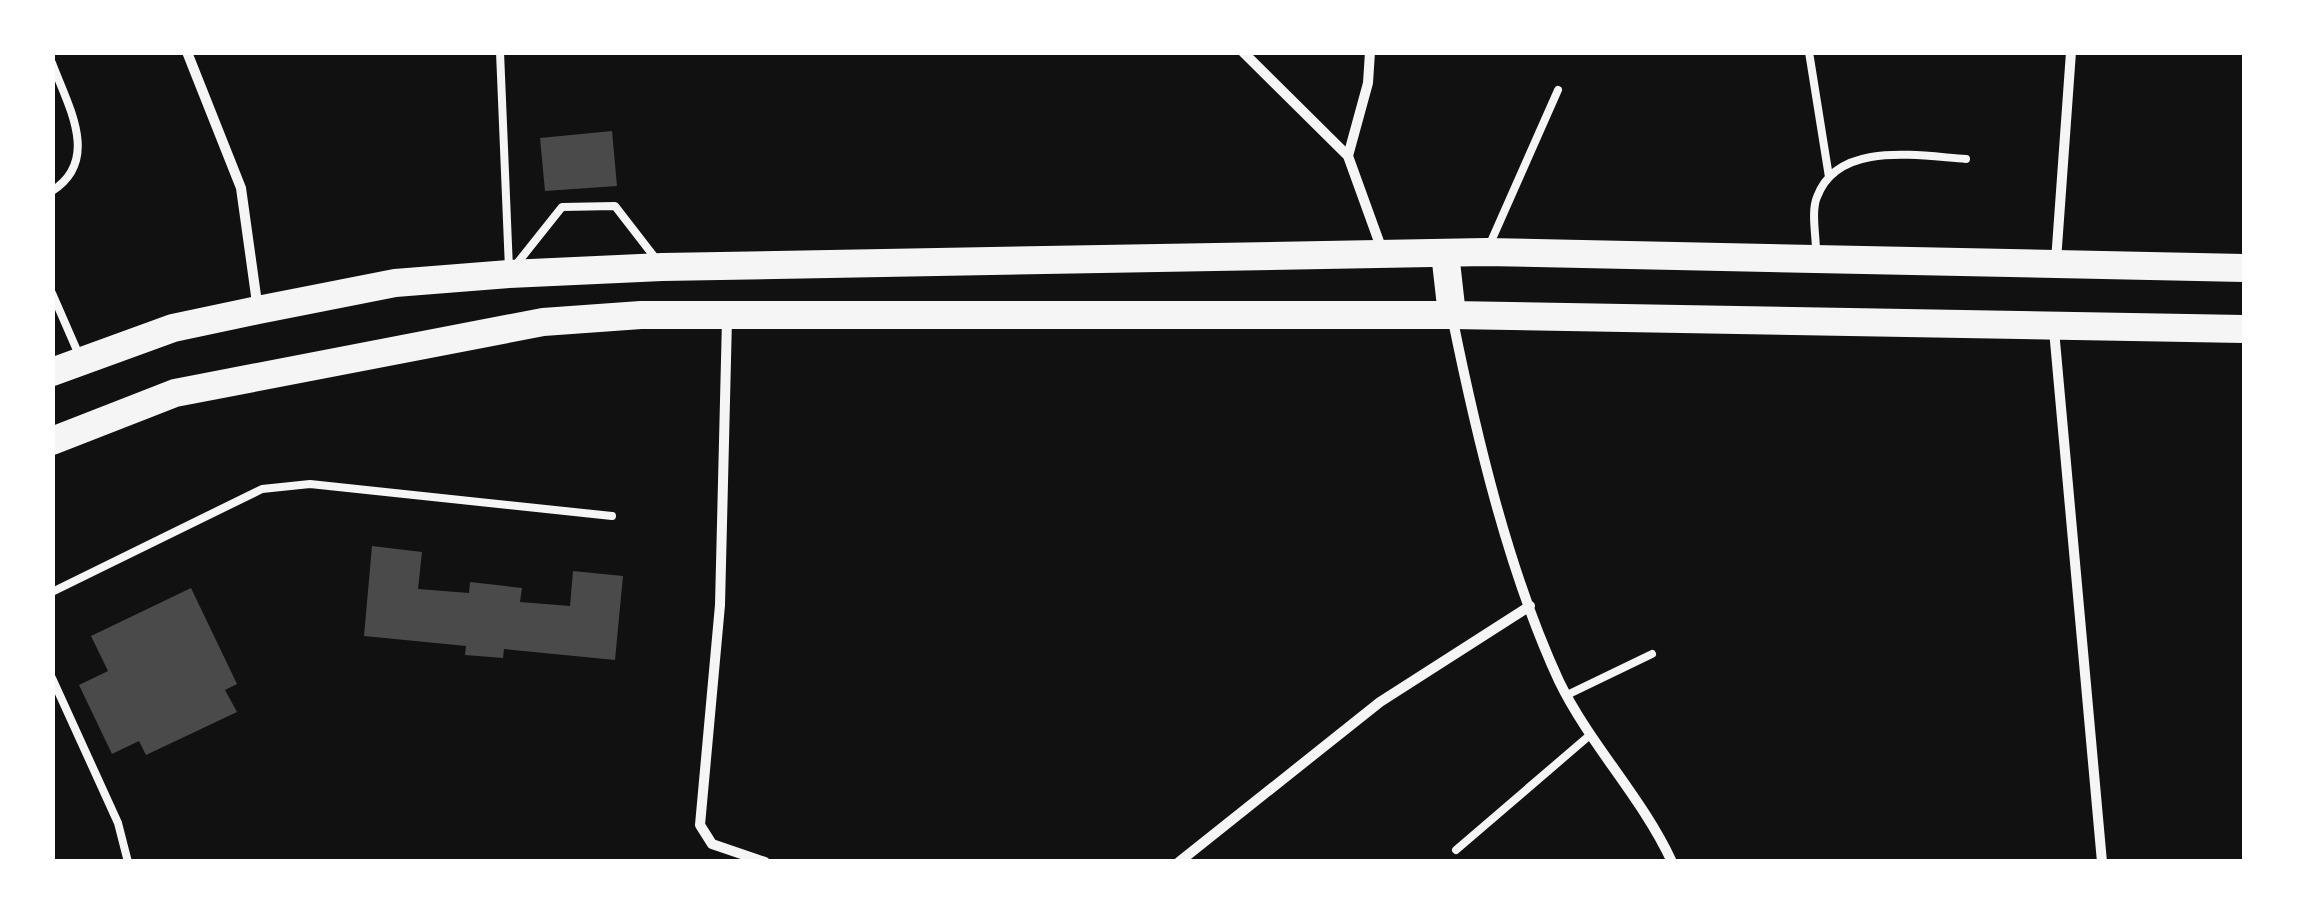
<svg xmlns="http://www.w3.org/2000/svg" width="2297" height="914" viewBox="0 0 2297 914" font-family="Arial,sans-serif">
  <rect width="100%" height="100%" fill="#111"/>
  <path fill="#4a4a4a" d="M612,131L617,186L545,191L540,138Z
    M372,546L422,552L418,589L469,593L470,582L522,588L520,602L570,606L573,571L623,576L615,660L504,649L503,658L465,655L466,646L364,636Z
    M191,588L237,684L225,690L237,712L146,755L139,741L112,754L79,685L108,671L91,636Z"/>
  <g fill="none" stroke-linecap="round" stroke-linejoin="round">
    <path stroke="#f5f5f5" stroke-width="8" d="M500,52L509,269
      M1809,52L1829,177
      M52,63C68,106 101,160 52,191
      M1489,246L1558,90
      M1816,251C1816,235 1811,211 1817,197C1838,140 1919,156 1966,159
      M515,266L562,207L615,206L656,259
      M52,293L79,355
      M52,592L262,489L310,484L612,516
      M52,678L118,823L128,862
      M1567,695L1652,654
      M1456,850L1590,735"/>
    <path stroke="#f5f5f5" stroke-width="10" d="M187,52L241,188L258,310
      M1243,52L1348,156L1382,250
      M1348,156L1368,83L1370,52
      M2056,261L2071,52
      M1452,316C1476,434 1508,571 1559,681C1590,745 1642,797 1672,862
      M727,319L720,605L700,825L712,844L765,862
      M2054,330L2102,862
      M1179,862L1380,702L1530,606"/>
    <path stroke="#f5f5f5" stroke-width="28" d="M1445,253L1452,315
      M52,372L173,328L258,310L395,283L509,274L662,267L1486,252L2244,268
      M52,441L175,393L543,322L641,315H1452L2244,329"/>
  </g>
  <rect width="2297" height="914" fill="none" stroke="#ffffff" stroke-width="110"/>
</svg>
